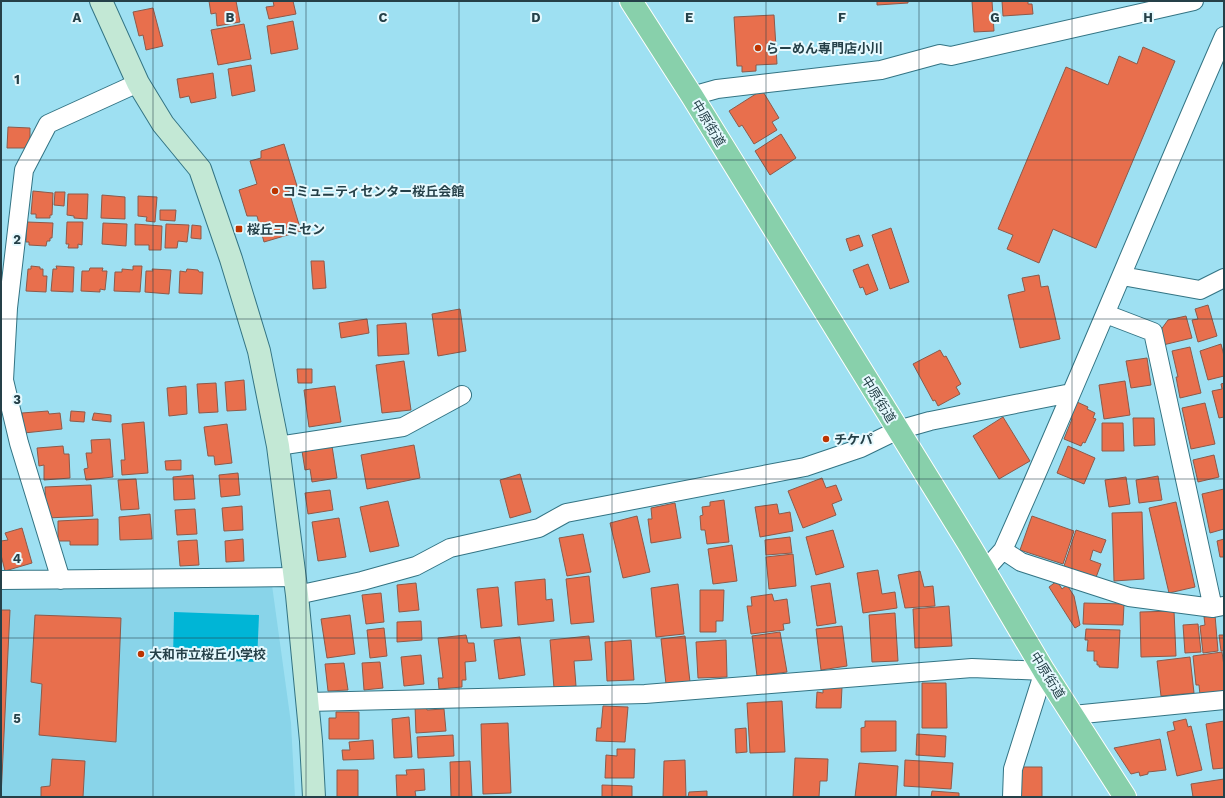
<svg xmlns="http://www.w3.org/2000/svg" width="1225" height="798" viewBox="0 0 1225 798" font-family="'Work Sans','Noto Sans JP',sans-serif">
  <rect width="100%" height="100%" fill="#9ee0f2"/>
  <path fill="#89d4e9" d="M1,584L272,585L291,723L295,797H1Z"/>
  <path fill="#00b5d6" d="M174,612L259,615L257,662L173,659Z"/>
  <path fill="#e86f4d" stroke="#8c5a4b" d="M209,1H236L240,22L217,26L216,13L211,14Z
    M273,1H293L296,14L269,19L266,7L274,6Z
    M877,1H908V3L877,5Z
    M972,1H992L994,31L974,32Z
    M1002,1H1028V4H1032L1033,14L1003,16Z
    M153,8L163,46L146,50L143,35L139,36L133,12Z
    M774,15L777,64L756,65V71L742,72V66H737L734,17Z
    M293,21L298,49L271,54L267,26Z
    M244,24L251,59L218,65L211,30Z
    M1143,47L1175,61L1096,248L1053,229L1039,263L1007,249L1013,235L998,229L1066,67L1108,85L1119,56L1137,64Z
    M251,65L255,91L232,96L228,69Z
    M213,73L216,98L191,103L189,96L180,98L177,79Z
    M762,90L779,118L772,122L777,130L754,144L742,125L739,127L729,111Z
    M8,127L30,128V148H7Z
    M781,134L796,158L770,175L755,151Z
    M284,144L297,186L288,188L301,231L264,242L257,216H247L239,190L257,184L250,161L261,158V151Z
    M33,191L53,193L52,215H50V218H36V214H31Z
    M55,192H65L64,206L54,205Z
    M68,194H88L87,219L74,218V216L67,215Z
    M102,195L125,197V219L101,218Z
    M138,196L157,197L155,222L146,221L147,217L138,216Z
    M160,210H176L175,221L160,220Z
    M27,222L53,223L52,238H50V241H47L46,246L29,245V242H26Z
    M67,222H83L82,245L78,244V248H68L69,244H66Z
    M103,223L127,224L126,246L102,244Z
    M135,224L162,226L161,250H149V245H135Z
    M166,224L189,225L187,242L178,241L177,248H165Z
    M192,225L201,226V239L191,238Z
    M891,228L909,282L890,289L872,235Z
    M859,235L863,246L850,251L846,239Z
    M311,261H324L326,288L313,289Z
    M868,264L878,290L866,295L863,287L860,288L853,270Z
    M31,266L40,267V269H43V276H47L46,292L26,291L28,269H31Z
    M56,266L74,267L73,292L51,291L53,269H57Z
    M133,266H142L140,292L114,291L115,272H122V269L133,270Z
    M90,268H103L102,271H107L105,290L100,289V292L81,291L82,271H89Z
    M152,269L171,270L169,294L145,292L146,271H153Z
    M187,269L198,270L199,272H203L202,294L179,293L180,271L186,272Z
    M1039,275L1041,287L1048,286L1060,339L1020,348L1008,295L1025,291L1022,278Z
    M1208,305L1217,336L1198,342L1192,320L1198,319L1195,309Z
    M460,309L466,351L438,356L432,314Z
    M1186,316L1192,338L1163,345L1160,331L1168,320Z
    M367,319L369,333L341,338L339,323Z
    M406,323L409,354L378,356L377,325Z
    M1221,344L1224,356V376L1208,380L1200,351Z
    M1190,347L1201,393L1180,398L1176,377H1178L1172,351Z
    M940,350L944,357L946,356L961,384L956,387L960,394L938,406L935,400L933,401L913,364Z
    M1147,358L1151,385L1131,388L1126,361Z
    M404,361L411,410L382,413L376,365Z
    M297,369H312V383H298Z
    M244,380L246,410L227,411L225,382Z
    M1125,381L1130,415L1104,419L1099,385Z
    M216,383L218,412L199,413L197,384Z
    M1224,383V417L1219,418L1212,391L1222,389L1221,384Z
    M186,386L187,414L169,416L167,388Z
    M335,386L341,422L309,427L304,390Z
    M1077,402L1088,407L1087,409L1095,413L1093,418L1096,419L1085,443L1083,442L1081,446L1064,439L1072,419L1070,418Z
    M1205,403L1215,444L1191,449L1182,408Z
    M48,411L49,414L60,413L62,429L24,433L22,413Z
    M71,411L85,412L84,422L70,421Z
    M94,413L111,415V422L92,420Z
    M1003,417L1030,461L999,479L973,436Z
    M1133,418H1154L1155,445L1134,446Z
    M144,422L148,473L122,475L121,460H125L122,424Z
    M1102,423H1123L1124,451H1102Z
    M227,424L232,463L215,465L214,456H208L204,427Z
    M110,439L113,477L86,480L84,469L88,468L86,453H92L91,440Z
    M414,445L420,478L367,489L361,455Z
    M63,446L64,454H69L70,478L44,480V465L39,466L37,448Z
    M332,446L337,478L312,482L310,469L305,470L302,451Z
    M1068,446L1095,458L1084,484L1057,473Z
    M1214,455L1219,477L1198,482L1193,460Z
    M181,460V470H166L165,461Z
    M238,473L240,495L221,497L219,475Z
    M520,474L531,512L510,518L500,480Z
    M193,475L195,499L174,500L173,477Z
    M1158,476L1162,500L1139,503L1136,480Z
    M1126,477L1130,504L1109,507L1105,480Z
    M822,478L826,488L836,485L842,500L832,504L836,515L803,528L788,491Z
    M136,479L139,509L121,510L118,480Z
    M91,485L93,516L46,518L45,487Z
    M1224,489V529L1210,533L1202,494Z
    M330,490L333,510L308,514L305,493Z
    M724,500L729,542L707,544L705,530H701L700,516L703,515L702,507L710,506V502Z
    M388,501L399,546L370,552L360,507Z
    M1176,502L1195,587L1169,593L1149,508Z
    M675,503L681,538L651,543L648,519H652L651,508Z
    M777,504L779,514L790,512L793,531L760,537L755,507Z
    M242,506L243,530L224,531L222,508Z
    M195,509L197,534L177,535L175,510Z
    M1142,512L1144,579L1114,581L1112,513Z
    M150,514L152,539L120,540L119,517Z
    M637,516L650,572L623,578L610,523Z
    M1032,516L1074,531L1063,564L1020,550Z
    M339,518L346,557L318,561L312,522Z
    M98,519V545H70V541H58V521Z
    M22,528L32,563L5,571L1,555V541L8,540L5,533Z
    M833,530L844,567L816,575L806,537Z
    M1076,530L1106,540L1101,553L1093,550L1090,560L1101,564L1095,580L1063,569Z
    M583,534L591,572L567,576L559,538Z
    M790,537L792,553L766,555L765,540Z
    M243,539L244,561L226,562L225,541Z
    M1224,539V557H1220L1217,541Z
    M197,540L199,565L180,566L178,541Z
    M732,545L737,581L713,584L708,549Z
    M793,554L796,586L769,589L766,557Z
    M878,570L882,594L895,592L897,608L863,613L857,573Z
    M920,571L924,587L933,586L935,606L905,608L898,575Z
    M589,576L594,622L571,624L566,579Z
    M545,579L546,600L552,599L554,621L518,625L515,582Z
    M1057,581L1062,589L1067,585L1074,596L1080,625L1075,628L1049,587Z
    M416,583L419,610L399,612L397,585Z
    M830,583L836,623L817,626L811,586Z
    M678,584L684,634L656,637L651,588Z
    M498,587L502,626L481,628L477,589Z
    M700,590H724L723,621H716V632H700Z
    M381,593L384,622L366,624L362,595Z
    M772,594L774,601L787,599L790,623L783,624L784,630L751,634L747,606H752L751,597Z
    M1084,603L1124,604L1123,625L1083,624Z
    M949,606L952,646L915,648L913,609Z
    M1,610H10L1,797Z
    M1174,611L1176,656L1141,657L1140,612Z
    M895,613L898,661L872,662L869,615Z
    M35,615L121,618L116,742L39,735L42,684L31,682Z
    M350,615L355,654L327,658L321,619Z
    M1215,615L1218,651L1203,653L1200,626L1205,625L1204,617Z
    M421,621L422,640L397,642V622Z
    M1198,624L1201,652L1185,653L1183,625Z
    M842,626L847,666L821,670L816,629Z
    M384,628L387,656L370,658L367,630Z
    M1086,629L1120,630L1118,668L1099,667V665H1097V661H1094V651H1087L1088,640H1085Z
    M780,632L787,672L757,676L752,636Z
    M466,635L468,643H474L476,661L465,662L466,680H462V687L439,689L438,678H443L438,638Z
    M1219,635H1224V651H1221Z
    M589,636L592,660L574,661L576,686L554,688L550,640Z
    M685,636L690,682L666,684L661,639Z
    M520,637L525,675L499,679L494,640Z
    M631,640L634,680L607,681L605,642Z
    M726,640L727,677L698,678L696,642Z
    M1222,652L1224,666V692L1200,695L1199,685H1196L1193,656Z
    M421,655L424,684L404,686L401,657Z
    M1190,657L1194,693L1161,696L1157,661Z
    M380,662L383,688L364,690L362,663Z
    M344,663L348,690L328,691L325,664Z
    M922,683H946L947,728H922Z
    M823,687H842L841,708H816L817,692L823,693Z
    M782,701L785,752L750,753L747,703Z
    M415,706H426L427,710L444,709L446,731L416,733Z
    M603,706L628,707L625,742L596,741L597,728H601Z
    M336,712H359V739H329V718H336Z
    M409,717L412,757L394,758L392,719Z
    M1186,719L1188,727L1191,726L1202,770L1177,776L1167,732L1175,730L1173,722Z
    M865,721H896V751L861,752V728L865,727Z
    M1224,721V768L1213,769L1206,724Z
    M508,723L511,793L483,794L481,724Z
    M746,728L747,752L736,753L735,729Z
    M917,734L946,736L945,757L916,755Z
    M453,735L454,756L418,758L417,737Z
    M1160,739L1166,770L1148,772V774L1140,776L1139,772L1131,774L1114,748Z
    M373,740L374,759L343,760L342,750H350L349,742Z
    M617,749H635L634,778H605L606,755L617,756Z
    M795,758L828,759L827,781H820L819,797H793Z
    M52,759L85,761L83,797H41V787L50,786Z
    M685,760L686,797H663L664,761Z
    M905,760L953,763L951,789L904,786Z
    M470,761L472,797H451L450,762Z
    M859,763L898,766L896,797H855Z
    M1021,767H1042V797H1020Z
    M424,769L425,790L415,791L416,797H397L396,775H407L406,770Z
    M337,770H358V797H337Z
    M1224,779V797H1193L1191,784Z
    M602,785L632,786V797H602Z
    M707,791V797H688L689,792Z
    M932,791L959,793V797H931Z"/>
  <g fill="none" stroke-linecap="round" stroke-linejoin="round">
    <defs>
      <path id="street" d="M692,96L717,89L881,70L940,54L951,56L1194,1
        M1122,276L1200,290L1224,278
        M1106,314L1153,332L1213,608
        M278,446L403,427L462,395
        M1003,550L1021,562L1129,597L1213,608L1223,606
        M984,571L1003,550C1079,380 1149,207 1224,36
        M1,580L294,577
        M61,580L19,443L4,380L8,308L24,170L48,124L138,83
        M297,595L362,581L416,566L450,548L539,528L566,513L805,467L861,448L898,430L930,421L1071,393
        M307,702L645,694L972,668L1044,671L1013,769L1012,797
        M1073,715L1224,700"/>
      <path id="secondary" d="M101,1L138,83L163,124L200,169L231,259L259,351L278,446L297,595L311,741L314,797"/>
      <path id="primary" d="M631,1L692,96L970,546L1044,671L1125,797"/>
    </defs>
    <use href="#street" stroke="#337484" stroke-width="20"/>
    <use href="#secondary" stroke="#337484" stroke-width="24"/>
    <use href="#primary" stroke="#fff" stroke-width="24"/>
    <use href="#street" stroke="#fff" stroke-width="18"/>
    <use href="#secondary" stroke="#c3e8d5" stroke-width="22"/>
    <use href="#primary" stroke="#88d0ab" stroke-width="22"/>
  </g>
  <path fill="none" stroke="#254048" stroke-width="1" stroke-opacity="0.55" d="M153,1V797M306,1V797M459,1V797M612,1V797M766,1V797M919,1V797M1072,1V797M1,160H1224M1,319H1224M1,479H1224M1,638H1224"/>
  <g fill="#bc3400" stroke="#e6f9fe" stroke-width="1.5">
    <circle cx="758" cy="48" r="4"/>
    <circle cx="275" cy="191" r="4"/>
    <rect x="235" y="225" width="8" height="8" rx="2"/>
    <circle cx="826" cy="439" r="4"/>
    <circle cx="141" cy="654" r="4"/>
  </g>
  <g text-anchor="middle" stroke-width="4" stroke-linejoin="round" paint-order="stroke">
    <g font-size="13" font-weight="bold" fill="#254048" stroke="#e6f9fe" text-anchor="start">
      <text x="766" y="53">らーめん専門店小川</text>
      <text x="283" y="196">コミュニティセンター桜丘会館</text>
      <text x="247" y="234">桜丘コミセン</text>
      <text x="834" y="444">チケパ</text>
      <text x="149" y="659">大和市立桜丘小学校</text>
    </g>
    <g font-size="13" fill="#254048" stroke="#e6f9fe">
      <text transform="translate(709 123) rotate(59)" y="5">中原街道</text>
      <text transform="translate(879 399) rotate(58)" y="5">中原街道</text>
      <text transform="translate(1048 675) rotate(58)" y="5">中原街道</text>
    </g>
  </g>
  <g font-size="13" text-anchor="middle" font-weight="bold" fill="#254048" stroke="#e6f9fe" stroke-width="4" stroke-linejoin="round" paint-order="stroke">
    <text x="77" y="22">A</text>
    <text x="230" y="22">B</text>
    <text x="383" y="22">C</text>
    <text x="536" y="22">D</text>
    <text x="689" y="22">E</text>
    <text x="842" y="22">F</text>
    <text x="995" y="22">G</text>
    <text x="1148" y="22">H</text>
    <text x="17" y="84">1</text>
    <text x="17" y="244">2</text>
    <text x="17" y="404">3</text>
    <text x="17" y="563">4</text>
    <text x="17" y="723">5</text>
  </g>
  <rect width="1225" height="798" fill="none" stroke="#254048" stroke-width="4"/>
</svg>
